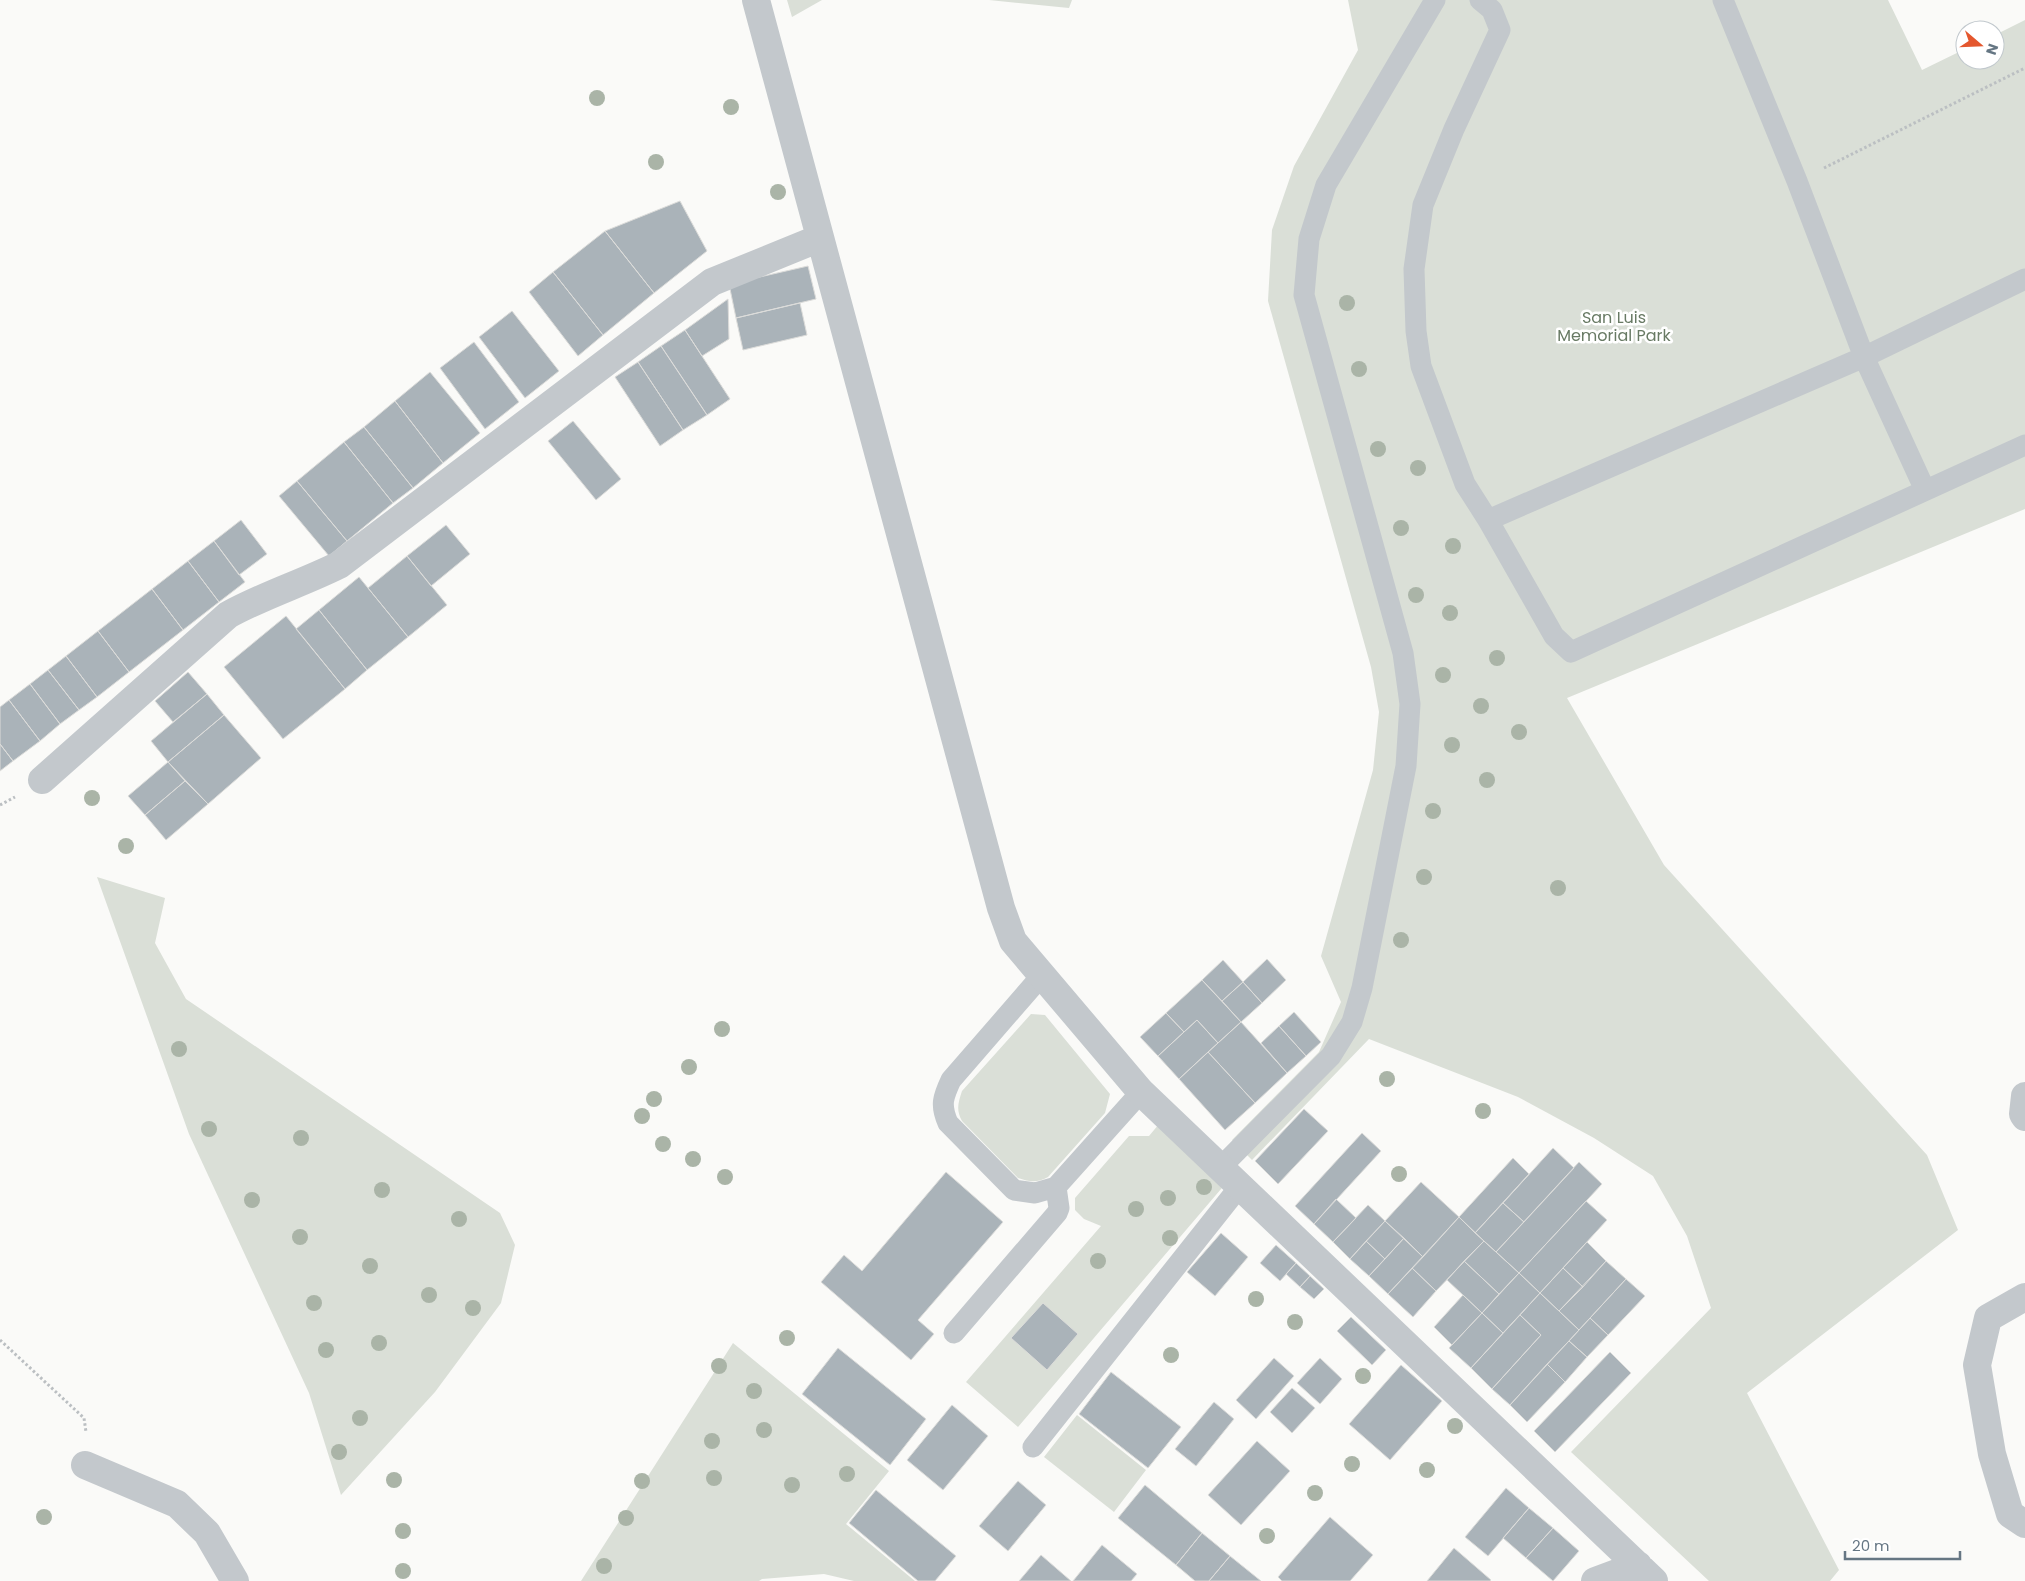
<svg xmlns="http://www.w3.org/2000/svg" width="2025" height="1581" viewBox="0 0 2025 1581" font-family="Poppins,sans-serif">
  <rect width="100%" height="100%" fill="#fafaf8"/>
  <path fill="#dadfd7" d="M787,0H822L792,17Z
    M989,0H1072L1069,8Z
    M1348,0H1888L1922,70L1965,49V60H1995V35L2025,20V509L1567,698L1664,865L1927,1155L1958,1230L1747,1393L1839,1570L1830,1581H1709L1571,1452L1711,1308L1687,1236L1653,1176L1594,1138L1518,1097L1369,1039L1252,1160L1232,1140L1319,1052L1341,1002L1321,956L1373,770L1379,712L1371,667L1268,301L1272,230L1294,166L1358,50Z
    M97,877L165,898L155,943L186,999L500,1213L515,1245L501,1303L435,1392L341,1495L309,1393L189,1134Z
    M1031,1014L1045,1015L1110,1094L1105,1113L1048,1177C1037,1183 1030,1182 1018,1178L962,1121C956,1110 958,1103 962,1091Z
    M1159,1124L1227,1182L1018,1427L966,1382L1101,1226L1084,1219L1075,1210V1198L1129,1136H1149Z
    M733,1343L889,1471L846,1524L915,1581H854L824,1574L762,1579L759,1581H581Z
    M1077,1415L1146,1470L1114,1512L1044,1457Z"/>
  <path fill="#aab3b9" stroke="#dcdcda" d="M680,201L707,251L654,293L605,231Z
    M605,231L654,293L603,335L553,272Z
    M808,266L816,299L736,318L729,284Z
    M553,272L603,335L578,356L529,292Z
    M728,299L729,339L702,356L685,330Z
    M800,303L807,335L743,350L736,318Z
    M512,311L559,371L525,398L479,337Z
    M685,330L730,399L707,415L661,346Z
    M474,342L519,402L485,429L440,368Z
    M661,346L707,415L683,430L638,362Z
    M638,362L683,430L660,446L615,377Z
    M430,372L480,433L443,463L395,401Z
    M395,401L443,463L413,488L364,427Z
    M573,421L621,479L596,500L548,441Z
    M364,427L413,488L393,503L344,442Z
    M344,442L393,503L347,541L297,481Z
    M297,481L347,541L329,556L279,496Z
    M241,520L267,554L239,575L214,541Z
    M446,525L470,554L431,586L407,556Z
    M214,541L245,582L219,602L188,561Z
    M407,556L447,605L408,637L368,588Z
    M188,561L219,602L183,630L152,589Z
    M359,577L408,637L367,670L319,610Z
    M152,589L183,630L129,672L98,631Z
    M319,610L367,670L345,689L296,629Z
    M286,616L345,689L283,739L224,667Z
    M98,631L129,672L97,697L66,656Z
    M66,656L97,697L79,710L48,670Z
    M48,670L79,710L60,724L30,684Z
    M188,672L207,694L173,722L155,701Z
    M30,684L60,724L40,741L9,700Z
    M207,694L224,715L168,762L151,741Z
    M9,700L40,741L13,761L0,744V707Z
    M224,715L261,758L208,804L168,762Z
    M0,744L13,761L0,771Z
    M168,762L185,781L145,815L128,796Z
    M185,781L208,804L166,840L145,815Z
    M1267,959L1286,980L1262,1003L1243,982Z
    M1223,960L1243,982L1222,1001L1202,980Z
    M1202,980L1241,1022L1218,1043L1197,1020L1184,1032L1166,1013Z
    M1243,982L1262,1003L1241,1022L1222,1001Z
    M1294,1012L1321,1042L1306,1056L1279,1026Z
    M1166,1013L1184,1032L1158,1056L1140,1037Z
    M1197,1020L1218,1043L1179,1079L1158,1056Z
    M1241,1022L1287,1073L1255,1103L1208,1052Z
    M1279,1026L1306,1056L1287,1073L1261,1043Z
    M1208,1052L1255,1103L1225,1130L1179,1079Z
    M1304,1109L1328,1131L1278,1184L1255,1161Z
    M1362,1133L1381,1151L1314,1224L1295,1206Z
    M1553,1148L1574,1168L1524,1222L1503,1203Z
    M1513,1158L1529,1174L1475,1233L1459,1217Z
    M1579,1162L1602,1184L1519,1273L1496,1252Z
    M946,1172L1003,1222L918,1320L934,1334L911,1360L821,1282L844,1255L862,1271Z
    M1421,1182L1459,1217L1423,1257L1385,1221Z
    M1336,1199L1356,1218L1333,1242L1314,1224Z
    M1586,1201L1607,1220L1540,1293L1519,1273Z
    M1503,1203L1524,1222L1496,1252L1475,1233Z
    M1368,1205L1385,1221L1350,1259L1333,1242Z
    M1459,1217L1484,1241L1436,1291L1412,1268Z
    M1385,1221L1404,1238L1385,1259L1366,1241Z
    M1221,1233L1248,1257L1215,1296L1187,1272Z
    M1404,1238L1423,1257L1388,1294L1369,1276Z
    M1366,1241L1385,1259L1369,1276L1350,1259Z
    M1484,1241L1519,1273L1499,1294L1464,1261Z
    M1587,1242L1606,1261L1583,1287L1563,1268Z
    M1276,1245L1296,1263L1280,1281L1260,1263Z
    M1464,1261L1499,1294L1482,1313L1447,1280Z
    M1606,1261L1626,1279L1579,1330L1559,1311Z
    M1296,1263L1310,1276L1300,1287L1286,1274Z
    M1412,1268L1436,1291L1413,1317L1388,1294Z
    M1563,1268L1583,1287L1559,1311L1540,1293Z
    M1519,1273L1540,1293L1503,1333L1482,1313Z
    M1310,1276L1324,1289L1314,1299L1300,1287Z
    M1626,1279L1645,1296L1608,1335L1590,1318Z
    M1540,1293L1579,1330L1510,1405L1492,1389L1541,1335L1520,1315Z
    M1463,1295L1482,1313L1452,1345L1434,1327Z
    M1043,1303L1078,1334L1047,1370L1011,1338Z
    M1482,1313L1503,1333L1471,1368L1449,1348Z
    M1520,1315L1541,1335L1492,1389L1471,1368Z
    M1351,1317L1386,1350L1372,1365L1337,1331Z
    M1590,1318L1608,1335L1587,1357L1569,1341Z
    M1569,1341L1587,1357L1565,1382L1547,1364Z
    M838,1348L926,1419L890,1465L802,1394Z
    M1610,1352L1631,1373L1555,1452L1534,1431Z
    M1274,1358L1294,1376L1256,1419L1236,1400Z
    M1320,1358L1342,1379L1320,1404L1297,1383Z
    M1547,1364L1565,1382L1527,1422L1510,1405Z
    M1401,1365L1442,1401L1390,1460L1349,1424Z
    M1111,1372L1181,1427L1148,1468L1079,1414Z
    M1292,1388L1315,1408L1292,1433L1270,1412Z
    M1214,1402L1234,1419L1196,1466L1175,1449Z
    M952,1405L988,1436L943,1490L907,1460Z
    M1257,1441L1290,1471L1241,1525L1208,1495Z
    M1018,1481L1046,1505L1008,1551L979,1526Z
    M1145,1485L1202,1533L1176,1565L1118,1518Z
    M1506,1488L1529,1508L1488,1556L1465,1537Z
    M876,1490L956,1556L935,1581H918L849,1523Z
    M1529,1508L1553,1528L1526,1558L1503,1538Z
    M1330,1517L1373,1555L1350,1581H1282L1278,1577Z
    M1553,1528L1579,1551L1553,1581L1526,1558Z
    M1202,1533L1230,1556L1209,1581H1195L1176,1565Z
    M1102,1545L1137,1574L1131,1581H1073Z
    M1454,1548L1491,1580L1490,1581H1427Z
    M1041,1555L1071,1581H1019Z
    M1230,1556L1261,1581H1209Z"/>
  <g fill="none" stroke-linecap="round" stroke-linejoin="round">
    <path stroke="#bbbfc2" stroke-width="3" stroke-dasharray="2.5 2.5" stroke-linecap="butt" d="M1824,168L2025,68
      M0,805L15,797
      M0,1340L84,1418L86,1432"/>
    <path stroke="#c3c8cc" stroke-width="21" d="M1480,0L1492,10L1500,30L1454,129L1423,205L1414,269L1416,331L1421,366L1465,484L1488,520L1554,636L1571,652L2025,445
      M1723,0L1797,181L1864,357L1925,490
      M1488,520L1864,357L2025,279
      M1043,974L951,1080C943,1097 940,1105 948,1123L1014,1190L1035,1193L1056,1187
      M1221,1167L1331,1056L1352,1022L1362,988L1406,766L1410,704L1403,653L1304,295L1309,239L1326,185L1435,0
      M954,1333L1057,1213L1059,1208L1056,1187L1141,1092
      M1033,1447L1240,1186"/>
    <path stroke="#c3c8cc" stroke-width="28" d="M756,0L1001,908L1013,941L1141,1092L1654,1581
      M42,780L228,615C264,595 303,583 339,565L712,282L820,238
      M2025,1096L2023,1114L2025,1117
      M2025,1297L1988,1318L1977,1365L1992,1454L2010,1514L2025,1524
      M85,1465L177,1504L207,1533L235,1581
      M1595,1581L1638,1565"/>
  </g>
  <g fill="#aab4a7">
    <circle cx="597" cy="98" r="8"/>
    <circle cx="731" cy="107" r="8"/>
    <circle cx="656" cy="162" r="8"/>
    <circle cx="778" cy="192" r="8"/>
    <circle cx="1347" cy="303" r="8"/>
    <circle cx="1359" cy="369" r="8"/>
    <circle cx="1378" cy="449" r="8"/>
    <circle cx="1418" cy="468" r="8"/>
    <circle cx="1401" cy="528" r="8"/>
    <circle cx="1453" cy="546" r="8"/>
    <circle cx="1416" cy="595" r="8"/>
    <circle cx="1450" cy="613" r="8"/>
    <circle cx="1497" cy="658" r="8"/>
    <circle cx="1443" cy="675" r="8"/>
    <circle cx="1481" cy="706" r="8"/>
    <circle cx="1519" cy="732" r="8"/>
    <circle cx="1452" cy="745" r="8"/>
    <circle cx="1487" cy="780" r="8"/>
    <circle cx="92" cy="798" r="8"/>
    <circle cx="1433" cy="811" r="8"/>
    <circle cx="126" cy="846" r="8"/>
    <circle cx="1424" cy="877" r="8"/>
    <circle cx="1558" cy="888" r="8"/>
    <circle cx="1401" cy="940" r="8"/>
    <circle cx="722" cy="1029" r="8"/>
    <circle cx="179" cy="1049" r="8"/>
    <circle cx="689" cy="1067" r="8"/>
    <circle cx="1387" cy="1079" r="8"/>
    <circle cx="654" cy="1099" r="8"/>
    <circle cx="1483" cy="1111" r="8"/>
    <circle cx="642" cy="1116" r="8"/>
    <circle cx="209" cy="1129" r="8"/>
    <circle cx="301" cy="1138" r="8"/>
    <circle cx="663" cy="1144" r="8"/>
    <circle cx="693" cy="1159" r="8"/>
    <circle cx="1399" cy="1174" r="8"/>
    <circle cx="725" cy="1177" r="8"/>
    <circle cx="1204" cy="1187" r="8"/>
    <circle cx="382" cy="1190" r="8"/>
    <circle cx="1168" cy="1198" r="8"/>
    <circle cx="252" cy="1200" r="8"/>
    <circle cx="1136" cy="1209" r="8"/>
    <circle cx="459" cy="1219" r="8"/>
    <circle cx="300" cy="1237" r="8"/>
    <circle cx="1170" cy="1238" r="8"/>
    <circle cx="1098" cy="1261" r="8"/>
    <circle cx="370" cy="1266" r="8"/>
    <circle cx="429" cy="1295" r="8"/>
    <circle cx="1256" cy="1299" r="8"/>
    <circle cx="314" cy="1303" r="8"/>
    <circle cx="473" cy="1308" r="8"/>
    <circle cx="1295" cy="1322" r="8"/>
    <circle cx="787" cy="1338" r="8"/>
    <circle cx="379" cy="1343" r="8"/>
    <circle cx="326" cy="1350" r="8"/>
    <circle cx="1171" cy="1355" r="8"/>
    <circle cx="719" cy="1366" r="8"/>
    <circle cx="1363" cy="1376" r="8"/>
    <circle cx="754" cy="1391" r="8"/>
    <circle cx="360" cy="1418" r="8"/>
    <circle cx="1455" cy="1426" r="8"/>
    <circle cx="764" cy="1430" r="8"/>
    <circle cx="712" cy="1441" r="8"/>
    <circle cx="339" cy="1452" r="8"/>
    <circle cx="1352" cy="1464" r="8"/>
    <circle cx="1427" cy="1470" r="8"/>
    <circle cx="847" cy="1474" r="8"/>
    <circle cx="714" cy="1478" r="8"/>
    <circle cx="394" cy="1480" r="8"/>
    <circle cx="642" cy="1481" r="8"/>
    <circle cx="792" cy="1485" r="8"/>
    <circle cx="1315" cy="1493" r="8"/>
    <circle cx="44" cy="1517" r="8"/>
    <circle cx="626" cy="1518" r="8"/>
    <circle cx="403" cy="1531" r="8"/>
    <circle cx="1267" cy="1536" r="8"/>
    <circle cx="604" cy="1566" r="8"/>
    <circle cx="403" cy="1571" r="8"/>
  </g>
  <g text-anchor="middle" stroke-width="5" stroke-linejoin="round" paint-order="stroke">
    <g font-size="16" fill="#687a64" stroke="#fff">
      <text x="1614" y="323">San Luis<tspan x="1614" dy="18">Memorial Park</tspan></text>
    </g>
  </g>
  <g transform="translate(1980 45) rotate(109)"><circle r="24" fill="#ffffff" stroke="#c1c8cd"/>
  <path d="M0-4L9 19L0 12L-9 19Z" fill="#e4572e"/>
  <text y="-8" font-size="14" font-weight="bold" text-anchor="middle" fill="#657683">N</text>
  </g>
  <path d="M1845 1551v8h115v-8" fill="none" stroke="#657683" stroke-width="2.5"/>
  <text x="1852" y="1551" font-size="15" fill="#657683" stroke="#ffffff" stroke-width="4" paint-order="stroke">20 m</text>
</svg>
